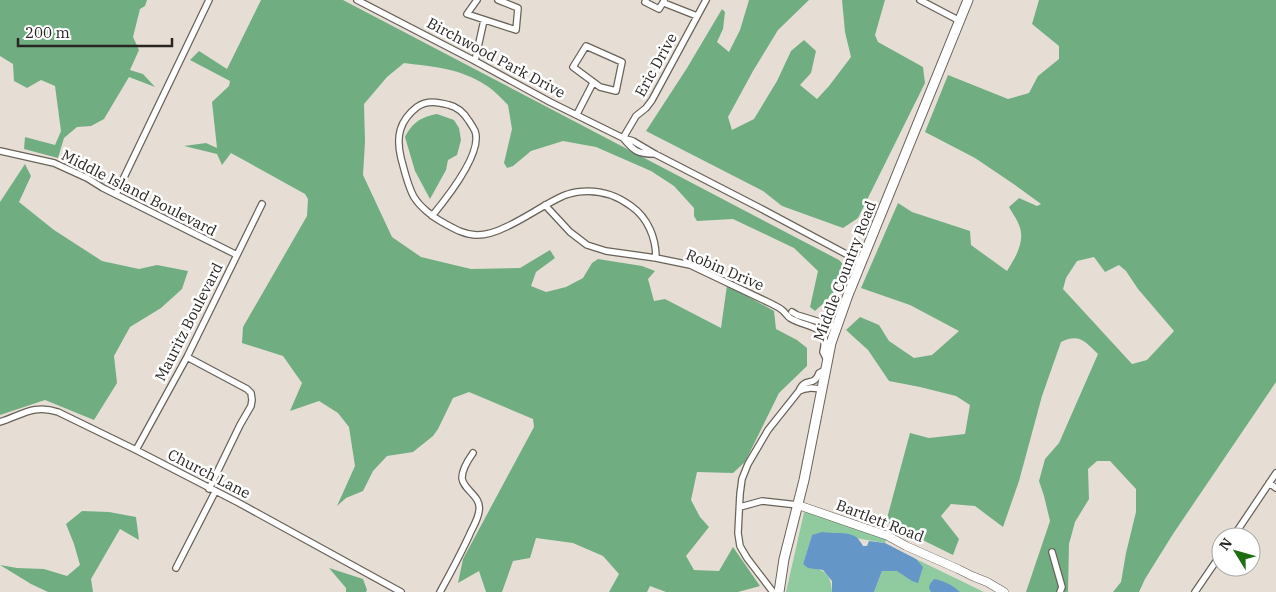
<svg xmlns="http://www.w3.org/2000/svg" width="1276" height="592" viewBox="0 0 1276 592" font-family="'IBM Plex Serif',serif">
  <rect width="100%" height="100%" fill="#e6ded4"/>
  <path fill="#90cba0" d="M805,508L888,536L885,543L831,534L812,535L803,564C821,570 831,570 832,592H786Z
    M889,546L984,592H874L882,571Z"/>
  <path fill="#70ae82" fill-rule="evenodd" d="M0,0H147L145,6L140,9L133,37L139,50L130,70L143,74L155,87L129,77L104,119L91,126L77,127L64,138L58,158L24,149L25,137L55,145L61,131L55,86L41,80L27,88L14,81L13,64L0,56Z
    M261,0H343L839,260L844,265C844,283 828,300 815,311L810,307L818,271L794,248L733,219L697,221L694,216V208L674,186L651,171L596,147L563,141L531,151L513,166L507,168L504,163L512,129L508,105C502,99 495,91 487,86C460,68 435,67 404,63L387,77L364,104L365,142L363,175L392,237L421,257L471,269L520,268L550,250L555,258L536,272L531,286L546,292L566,287L583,278L592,263L598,259L642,266L655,271L648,279L654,301L665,299L721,328L727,285L774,311L776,329L797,340L807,348V366L779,393L745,462L733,473L697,472L691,500L700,517L709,527L686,556L694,570L719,571L733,547L760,586L738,592H666L650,586L647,592H609L619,574L603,556L573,543L536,538L530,558L513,561L502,592H486L479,571L458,583L463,559L534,427L533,419L469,392L453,398L438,429L433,436L413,452L387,456L373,471L363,491L346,498L337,506L355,466L349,427L338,413L319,401L290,411L302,383L283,356L242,343L243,327L307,216L308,199L305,194L231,153L222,165L217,154L184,146L206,143L217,148L212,102L229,86L230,81L190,60L199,51L227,69Z
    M749,0H809L778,30L753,71L728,117L732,130L754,119L777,81L791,51L804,40L816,51L811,73L800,85L817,99L829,86L851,57L845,32L842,0H885L875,35L878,42L923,67L925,83L858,218L843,228L782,206L763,191L646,131L687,68L722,9L725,12L723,29L717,42L729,52L740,30Z
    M1039,0H1276V382L1173,534L1145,579L1139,592H1113L1121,582L1126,553L1136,512V489L1110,461H1097L1088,469L1089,499L1075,522L1069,544L1068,592H1026L1050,521L1044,496L1039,481L1045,459L1059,443L1098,354C1085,342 1080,333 1061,342L1042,396L1019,481L1003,527L975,506L951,504L941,516L959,539L953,555L886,522L910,433L929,438L965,434L970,405L956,396L920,387L889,381L868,350L846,330L860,317L879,325L889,341L914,358L932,355L959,331L910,305L861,288L898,203L912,212L970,231L971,245L1007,271C1015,258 1026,241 1019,225C1017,219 1012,213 1009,207L1019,198L1037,206L1041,204L1015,185L975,158L925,132L948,75L1008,99L1029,93L1038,76L1059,59V46L1032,24ZM1094,257L1105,272L1119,265L1126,271L1138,289L1174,331L1147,360L1132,364L1063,289L1066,278L1077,261Z
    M437,114L454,120L459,128L461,140L457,155L448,160L446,170L430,199L415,171L405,137C413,122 421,117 437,114Z
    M25,164L31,176L19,202L54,230L102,261L139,269L157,265L188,271L182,289L161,308L130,327L114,356L117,383L94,420L45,400L0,415V202Z
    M82,511L109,512L136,517L139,540L120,529L91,579L93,592H48L31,584L0,565L17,568L44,569L67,576L80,565L74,544L66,524Z
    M329,568L363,579L367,590L366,592H346V588Z"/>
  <path fill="#6497c8" d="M822,532C832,534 848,531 856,537C859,539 861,543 863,546H867L869,541L885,543L916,559L923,567L918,583L912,581L897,571H882L874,592H832V581L823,570L808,568L803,564L812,535Z
    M934,579C945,581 952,585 960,592H931L929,588L930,584Z"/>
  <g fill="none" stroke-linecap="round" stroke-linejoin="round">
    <defs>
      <path id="street" d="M357,0L475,61L550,102L623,138L633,141L655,154L758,207L861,262
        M477,0L467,14L516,30L518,8L498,0
        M646,0L645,2L659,9L664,1
        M920,0L960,21
        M664,3L697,16
        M586,46L622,62L616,91L600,87L573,67Z
        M475,61L484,20
        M577,114L593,83
        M623,138L636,116L646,108L652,100L706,0
        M623,138C634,151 637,154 655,154
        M0,151L54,163L87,178L103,188L237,255
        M116,194L209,0
        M545,205L570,232L587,245L606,251L656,258L690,265L772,304C775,306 779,307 782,310C785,312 787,316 790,318C808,329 830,323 823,352L827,360
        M432,216C446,199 483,153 475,131C473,127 471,124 469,121C464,113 458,107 449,105C438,102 427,100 417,107C399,121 396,137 401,158C404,169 408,187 414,197C420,207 433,217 442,222C453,228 464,235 477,235C487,235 498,231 506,227C526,218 543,205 563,196C567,194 572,193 577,192C597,189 615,194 631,206C648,218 656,238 656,258
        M792,312L797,315L836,327
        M187,357L247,389L251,393L252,400L251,406L240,425L209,489
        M799,391C807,387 813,388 821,389
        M0,422C22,415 34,404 58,412L136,450L239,503L401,592
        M136,450L187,357L262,204
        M1269,483L1276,488
        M740,507L762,501L798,505
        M1233,537L1276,473
        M1052,552L1062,587L1060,592
        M176,568L215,492
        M440,592C450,574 460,555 469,536C472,528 478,520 479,511C482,496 463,490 462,478C462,469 468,460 473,453
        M773,592L747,558L740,546L738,533L740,494L742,479L748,464L768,430L799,391C805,376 814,388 819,373L825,370
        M1195,592L1221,554"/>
      <path id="secondary" d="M798,505L888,536L906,546L958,569L972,576L987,582L1004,592"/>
      <path id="primary" d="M779,592L784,559L804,480L831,343L848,295L968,0"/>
    </defs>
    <use href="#street" stroke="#696259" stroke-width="8"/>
    <use href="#secondary" stroke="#696259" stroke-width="9"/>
    <use href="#primary" stroke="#696259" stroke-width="11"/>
    <use href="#street" stroke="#fff" stroke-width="5.5"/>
    <use href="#secondary" stroke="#fff" stroke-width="8"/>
    <use href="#primary" stroke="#fff" stroke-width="9"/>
  </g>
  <g text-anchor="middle" stroke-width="5" stroke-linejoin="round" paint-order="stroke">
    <g font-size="15" fill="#292622" stroke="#fff">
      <text transform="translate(496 58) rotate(28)" y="5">Birchwood Park Drive</text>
      <text transform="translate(656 65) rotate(-61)" y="5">Eric Drive</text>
      <text transform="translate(139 193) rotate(27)" y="5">Middle Island Boulevard</text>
      <text transform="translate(725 270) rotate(23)" y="5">Robin Drive</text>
      <text transform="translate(845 271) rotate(-69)" y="5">Middle Country Road</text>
      <text transform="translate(189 322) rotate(-63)" y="5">Mauritz Boulevard</text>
      <text transform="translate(209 474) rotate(27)" y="5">Church Lane</text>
      <text transform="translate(880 521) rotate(21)" y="5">Bartlett Road</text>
    </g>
  </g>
  <g transform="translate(1236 552) rotate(307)"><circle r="24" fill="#ffffff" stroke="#a9a8a7"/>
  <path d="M0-4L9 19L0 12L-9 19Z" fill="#1f6d11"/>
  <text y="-8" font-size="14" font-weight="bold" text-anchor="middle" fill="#292622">N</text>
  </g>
  <path d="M18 38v8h154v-8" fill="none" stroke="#292622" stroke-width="2.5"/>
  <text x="25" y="38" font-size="15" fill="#292622" stroke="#ffffff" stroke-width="4" paint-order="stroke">200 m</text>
</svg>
